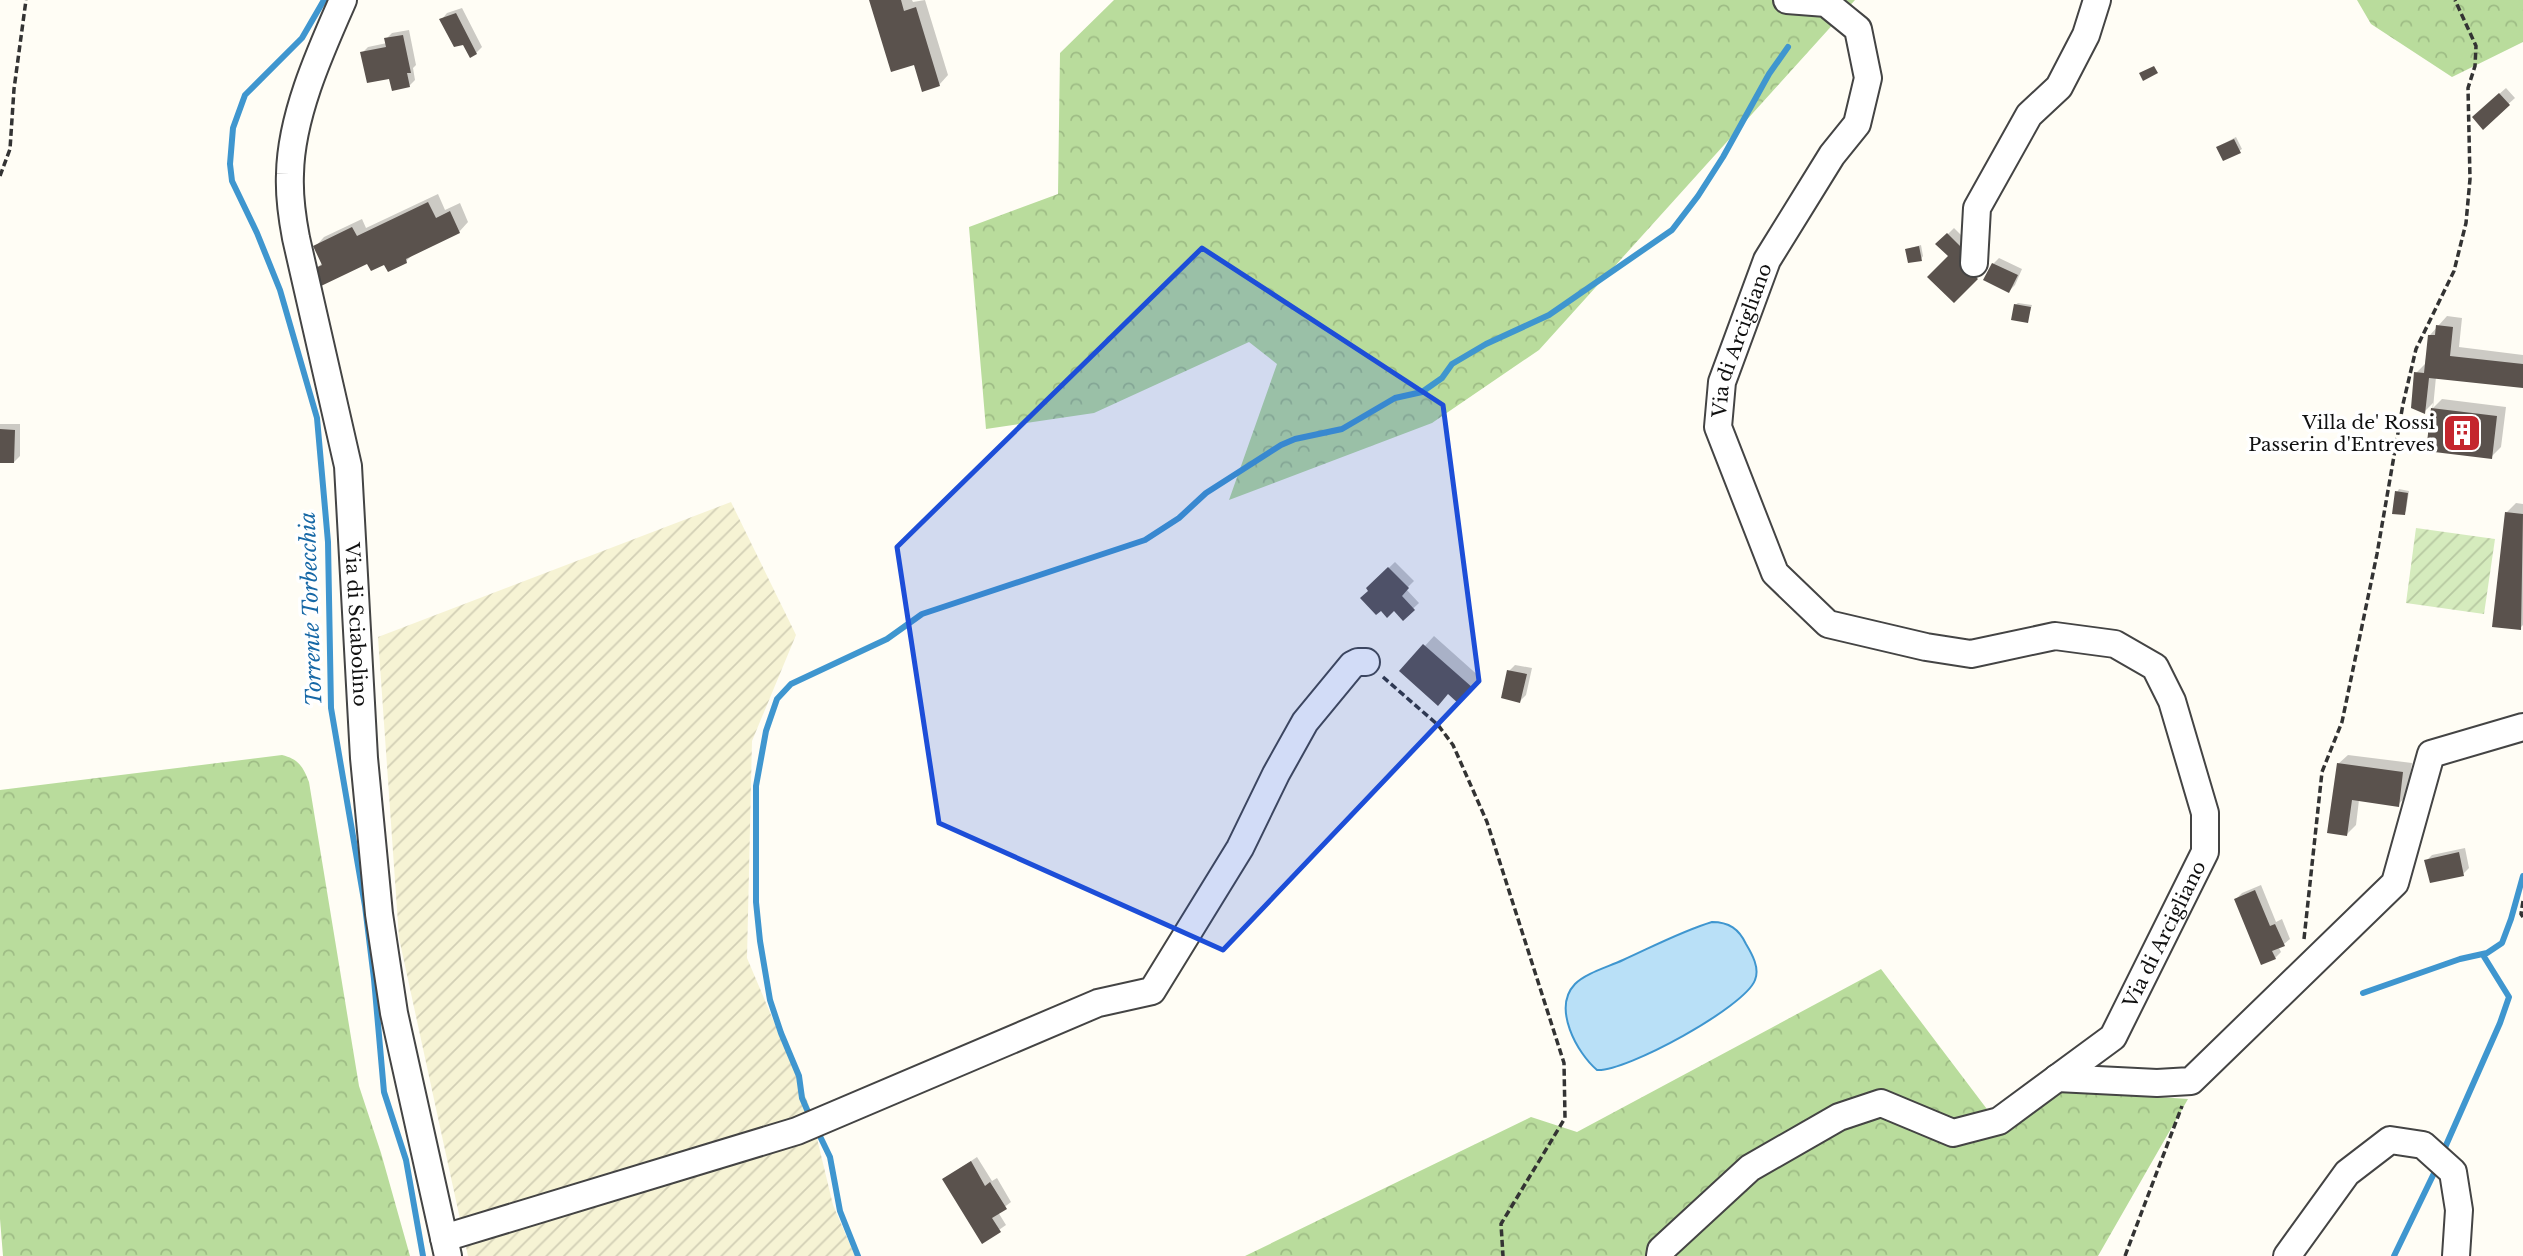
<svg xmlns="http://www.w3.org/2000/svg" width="2523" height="1256" viewBox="0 0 2523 1256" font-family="'Libre Baskerville',serif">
  <defs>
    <pattern id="farmland-furrows" width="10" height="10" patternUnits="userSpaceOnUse" patternTransform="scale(1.75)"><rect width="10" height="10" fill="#f6f3d4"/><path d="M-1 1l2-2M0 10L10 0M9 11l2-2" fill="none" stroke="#d2cfb5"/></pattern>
    <pattern id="forest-crowns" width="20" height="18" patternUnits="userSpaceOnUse" patternTransform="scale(1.75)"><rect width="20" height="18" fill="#b9dc9c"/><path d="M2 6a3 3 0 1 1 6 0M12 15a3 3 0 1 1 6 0" fill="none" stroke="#9ebc85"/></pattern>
    <pattern id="garden-furrows" width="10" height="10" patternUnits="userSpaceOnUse" patternTransform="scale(1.75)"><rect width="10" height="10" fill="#d5ebbd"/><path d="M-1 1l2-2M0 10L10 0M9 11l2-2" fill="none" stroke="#b6c8a1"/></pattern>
  </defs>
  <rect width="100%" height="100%" fill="#fffdf5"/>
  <path fill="url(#farmland-furrows)" d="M731,502L796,635L752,741L747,958L809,1105L833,1205L855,1256H468L399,938L378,637Z"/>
  <path fill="url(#forest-crowns)" d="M1114,0H1855L1539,350L1432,423L1229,500L1277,364L1249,342L1094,413L986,429L969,227L1058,194L1060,53Z
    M2357,0H2523V42L2452,77L2371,24Z
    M282,755C298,759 303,766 309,782L359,1086L381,1153L410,1256H3L0,1219V790Z
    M1881,969L2002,1129L2056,1090L2188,1099L2098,1256H1245L1531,1117L1577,1132Z"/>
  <path fill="url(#garden-furrows)" d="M2416,528L2495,539L2484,614L2406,603Z"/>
  <path fill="#b9e0f7" stroke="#3f96cf" stroke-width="2" d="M1712,922C1729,922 1739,929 1746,944C1752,954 1760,968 1755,980C1745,1007 1626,1072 1597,1070C1577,1053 1552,1008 1575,984C1586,973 1608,967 1623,960C1652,947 1682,931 1712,922Z"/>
  <path fill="#0003" d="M872,0H912L913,2L925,0L948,75L939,85L915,63Z
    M462,8L482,47L476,53L442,19L447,13Z
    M409,30L416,65L413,68L415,80L409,86L391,77L362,53L368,47L387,43L386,39L392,33Z
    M2506,88L2515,98L2483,127L2480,111Z
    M2236,137L2242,149L2239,151L2221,145Z
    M438,194L445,210L460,203L468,222L459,232L415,253L406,261L368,262L315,270L323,262L315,247L324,237L362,219L366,228Z
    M1954,228L1975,249L1968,257L1983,272L1954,301L1950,256L1938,244Z
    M1921,245L1923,256L1921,259L1907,249Z
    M1999,258L2022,269L2015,285L2009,291L1993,264Z
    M2018,303L2032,305L2027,321L2015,305Z
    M2447,316L2462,318L2459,347L2523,355V386L2436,377L2433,408L2442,399L2506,407L2501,447L2491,457L2428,449L2433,403L2424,412L2416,373L2425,364L2430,335Z
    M0,424H20V456L14,462L0,461Z
    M2399,489L2409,491L2406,511L2404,513L2397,492Z
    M2516,503L2523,504V625L2520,628L2506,513Z
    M1395,562L1414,581L1406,589L1419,603L1403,618L1368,588Z
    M1434,636L1481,678L1468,692H1449L1402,671Z
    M1515,665L1532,668L1526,695L1520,701L1509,671Z
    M2348,755L2412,763L2407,795L2398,805L2359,800L2356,825L2347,834L2338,764Z
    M2465,848L2469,868L2463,874L2426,861L2432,855Z
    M2261,885L2276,922L2282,919L2290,939L2279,948L2281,952L2275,958L2236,899L2242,893Z
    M977,1157L992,1181L997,1178L1011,1202L998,1212L1006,1225L983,1241L944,1179Z"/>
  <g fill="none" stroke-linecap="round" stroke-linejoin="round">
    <path stroke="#3f96cf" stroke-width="6" d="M324,0L302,38L245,95L233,128L230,164L232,181L257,233L280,290L317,418L328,542L331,708L365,906L374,979L384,1092L406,1160L423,1256
      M2363,993L2460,959L2487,953L2502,943L2511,919L2523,876
      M811,1119L802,1098L799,1076L781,1033L770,1000L760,941L756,902V786L766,731L777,699L791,684L887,639L922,614L1145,540L1179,518L1206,493L1281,445L1295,439L1342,429L1395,398L1422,392L1442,378L1452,364L1486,344L1549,315L1672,230L1698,196L1723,157L1769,74L1788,47
      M816,1128L830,1157L840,1211L858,1256
      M2443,1152L2500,1023L2509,997L2483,955
      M2394,1256L2438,1165"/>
  </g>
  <path fill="#5a524d" d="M869,0H901L904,11L916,7L940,86L922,92L914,65L891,72Z
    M456,13L477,54L470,58L463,45L454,47L439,19Z
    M403,35L411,73H407L410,87L392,91L389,79L367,83L360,52L386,47L384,38Z
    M2154,66L2158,73L2143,81L2139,73Z
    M2499,93L2510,105L2483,130L2472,117Z
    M2234,139L2241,153L2223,161L2216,147Z
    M428,202L436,218L450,211L460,233L406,259L407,263L388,272L384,265L371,271L367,264L321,286L313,269L322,265L313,246L352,227L357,236Z
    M1947,233L1970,256L1963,264L1978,279L1954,303L1927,277L1948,256L1935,244Z
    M1919,246L1922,261L1908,263L1905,249Z
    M1992,263L2018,275L2009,293L1983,280Z
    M2014,304L2031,307L2028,323L2011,320Z
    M2436,325L2453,327L2450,356L2523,364V388L2429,378L2425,414L2411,408L2414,372L2424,373L2428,335H2435Z
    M2431,408L2497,416L2492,459L2426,451Z
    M0,429L15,430L14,463H0Z
    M2395,491L2408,493L2405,515L2392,514Z
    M2505,512L2523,514L2521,630L2492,627Z
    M1388,567L1409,588L1402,596L1415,610L1403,621L1394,611L1387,618L1381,611L1376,615L1360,598L1368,591L1366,588Z
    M1423,644L1473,688L1459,704L1448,694L1438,706L1399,671Z
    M1507,670L1527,674L1520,703L1501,698Z
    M2337,763L2403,772L2399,807L2352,800L2347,836L2327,833Z
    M2459,852L2464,876L2430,883L2424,860Z
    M2255,890L2270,926L2275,924L2285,946L2272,951L2276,959L2261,965L2234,899Z
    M971,1161L985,1186L990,1182L1007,1209L992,1218L1001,1232L982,1244L942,1179Z"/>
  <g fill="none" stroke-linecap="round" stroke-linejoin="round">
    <defs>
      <g id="minor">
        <path id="s1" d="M343,0C320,52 291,116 290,174C289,195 292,217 296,238L348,466L364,758L379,914L394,1013L448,1256"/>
        <path d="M1974,263L1977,208L2029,115L2059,87L2086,35L2097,0"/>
        <path d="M2057,1078L2157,1083L2191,1081L2395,883L2431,754L2523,727"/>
        <path d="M444,1238L797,1131L1098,1003L1152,991L1240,848L1276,774L1305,722L1352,665L1358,662H1366"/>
        <path id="s2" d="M1660,1256L1661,1250L1750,1168L1839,1117L1881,1103L1953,1133L1999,1121L2113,1037L2205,852V813L2172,701L2155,667L2115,644L2055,636L1971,654L1926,647L1828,624L1775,573L1718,427L1722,382L1767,260L1832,155L1857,124L1868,78L1858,29L1826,3L1787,0"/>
        <path d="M2287,1256L2347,1173L2390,1140L2423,1145L2453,1172L2459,1210L2456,1256"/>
      </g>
    </defs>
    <use href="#minor" stroke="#444" stroke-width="30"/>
    <path stroke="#333" stroke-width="3.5" stroke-dasharray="7 3.5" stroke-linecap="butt" d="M0,176L10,149L14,89L26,0
      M1383,677L1438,725L1453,745L1487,822L1564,1063L1565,1118L1501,1224L1503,1256
      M2523,901L2521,914L2523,917
      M2304,939L2322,772L2342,722L2377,554L2403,404L2416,349L2454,271L2466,223L2470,179L2468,88L2475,66L2476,46L2455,0
      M2125,1256L2182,1106"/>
    <use href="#minor" stroke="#fff" stroke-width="26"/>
  </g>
  <path fill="#1d4ed8" fill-opacity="0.2" stroke="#1d4ed8" stroke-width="5" stroke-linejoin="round" d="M1202,248L1443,405L1479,681L1223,950L939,823L897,547Z"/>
  <defs>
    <symbol id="building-square" viewBox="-11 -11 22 22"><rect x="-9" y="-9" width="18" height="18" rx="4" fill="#c4262e" stroke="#fff"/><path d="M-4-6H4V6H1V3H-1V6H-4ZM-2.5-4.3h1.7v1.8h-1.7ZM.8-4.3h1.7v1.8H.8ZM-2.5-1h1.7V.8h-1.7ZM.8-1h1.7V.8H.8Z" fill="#fff"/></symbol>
  </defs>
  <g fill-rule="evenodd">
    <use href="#building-square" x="2440" y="411" width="44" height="44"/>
  </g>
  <g text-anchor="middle" stroke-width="7" stroke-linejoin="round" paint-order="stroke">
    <g font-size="19" fill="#111" stroke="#fff">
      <text dy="7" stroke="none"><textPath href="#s2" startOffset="1601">Via di Arcigliano</textPath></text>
      <text dy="7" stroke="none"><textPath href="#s1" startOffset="640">Via di Sciabolino</textPath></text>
      <text dy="7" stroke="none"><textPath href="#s2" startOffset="656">Via di Arcigliano</textPath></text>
    </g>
    <g font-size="19" fill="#111" stroke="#fff" text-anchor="end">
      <text x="2435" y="429">Villa de' Rossi<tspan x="2435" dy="22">Passerin d'Entreves</tspan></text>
    </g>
    <g font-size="21" font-style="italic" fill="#1768a6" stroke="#fff">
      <text transform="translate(311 609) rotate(-92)" y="7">Torrente Torbecchia</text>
    </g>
  </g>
</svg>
